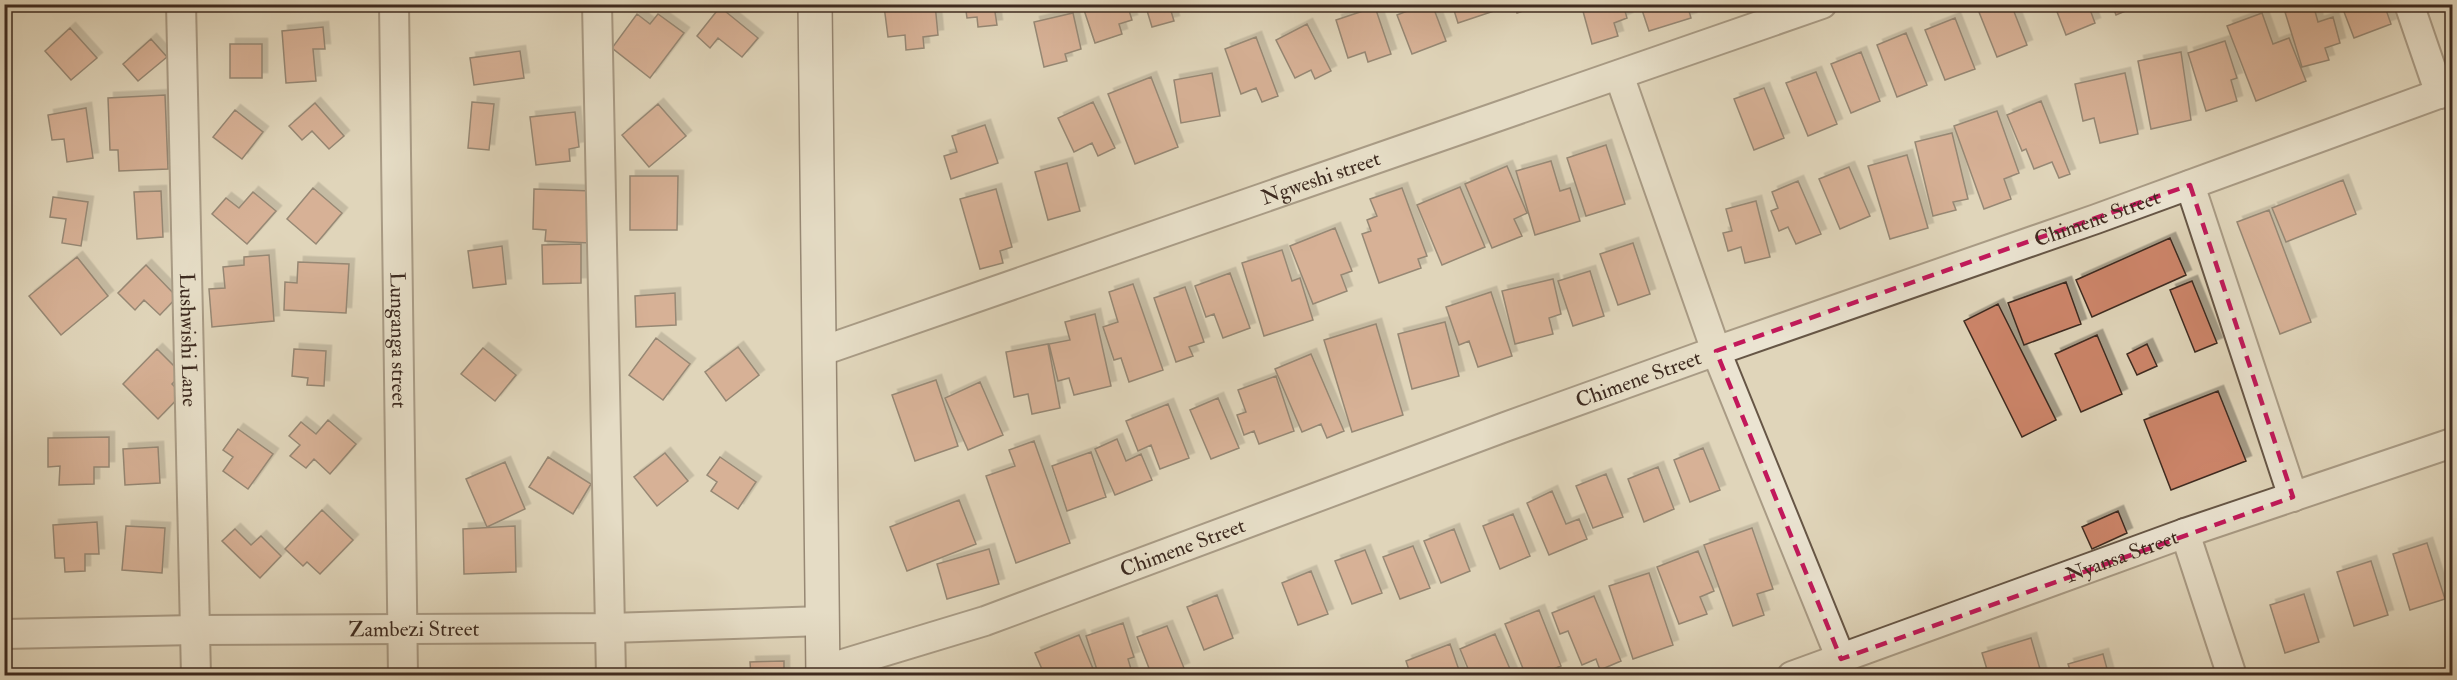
<svg xmlns="http://www.w3.org/2000/svg" width="2457" height="680" viewBox="0 0 2457 680" font-family="'IM FELL Double Pica',serif">
  <defs>
    <filter id="shadow"><feDropShadow dx="5.5" dy="-5.5" stdDeviation="0" flood-color="#0004"/></filter>
  </defs>
  <rect width="100%" height="100%" fill="#e0d5ba"/>
  <filter id="stains"><feTurbulence type="fractalNoise" baseFrequency=".00333" numOctaves="4"/><feColorMatrix values="0 0 0 0 .2 0 0 0 0 .09 0 0 0 0 .02 0 0 0 .5 -.17"/></filter>
  <radialGradient id="worn" r=".72"><stop offset=".6" stop-color="#630" stop-opacity="0"/><stop offset="1" stop-color="#630" stop-opacity=".3"/></radialGradient>
  <path fill="#cd856a" stroke="#3e2b20" stroke-width="1.5" filter="url(#shadow)" d="M899,4H935L938,35L923,37L924,48L906,50L905,35L888,37L884,6Z
    M965,4H1011V9L995,12L997,25L978,27L977,17L967,18Z
    M1082,4H1127L1132,20L1119,24L1122,34L1095,43Z
    M1145,4H1188V5L1171,11L1174,21L1152,27Z
    M1425,4H1432L1446,41L1412,54L1397,15Z
    M1452,4H1492L1494,11L1458,23Z
    M1514,4H1534L1535,7L1517,13Z
    M1581,4H1623L1627,18L1614,23L1618,36L1592,44Z
    M1640,4H1687L1691,18L1649,31Z
    M1983,4H2011L2027,45L1997,57L1977,7Z
    M2054,4H2088L2095,23L2066,35Z
    M2112,4H2142L2116,15Z
    M2313,4L2318,22L2333,17L2340,43L2325,48L2329,60L2302,67L2285,12Z
    M2341,4H2384L2391,24L2354,38Z
    M720,7L758,38L742,57L718,38L710,48L697,36Z
    M1375,7L1391,54L1368,62L1365,52L1348,58L1336,20Z
    M1073,13L1081,49L1065,54L1067,61L1044,67L1034,22Z
    M2262,13L2273,44L2289,38L2306,81L2256,101L2227,26Z
    M637,14L650,24L658,14L684,33L650,78L612,48Z
    M1955,18L1975,69L1945,80L1925,30Z
    M1307,24L1331,71L1315,79L1311,70L1295,78L1276,40Z
    M323,27L325,49H313L316,81L286,83L282,31Z
    M70,28L97,58L71,80L45,51Z
    M1906,33L1927,85L1897,97L1877,45Z
    M1256,37L1278,96L1262,102L1256,88L1241,94L1225,49Z
    M151,39L167,57L138,81L123,64Z
    M2225,41L2237,78L2231,80L2237,101L2206,111L2188,53Z
    M230,44H262V78H230Z
    M520,51L524,78L474,85L470,58Z
    M1861,52L1880,101L1851,113L1831,64Z
    M2181,52L2191,120L2151,129L2138,61Z
    M1816,72L1837,124L1808,136L1786,83Z
    M1212,73L1220,116L1181,123L1174,80Z
    M2125,73L2138,134L2100,143L2094,118L2083,121L2075,84Z
    M1151,77L1178,147L1135,164L1108,94Z
    M1764,88L1784,138L1754,150L1734,99Z
    M165,95L168,169L119,171L118,150H110L108,98Z
    M2041,101L2070,174L2059,178L2052,162L2034,169L2026,149L2022,151L2007,115Z
    M472,102L494,104L489,150L468,148Z
    M1093,102L1115,148L1098,156L1092,143L1074,152L1058,118Z
    M315,103L344,136L329,149L312,131L302,140L289,126Z
    M658,104L686,136L649,167L622,135Z
    M86,108L93,158L67,162L64,139L52,140L48,115Z
    M235,110L263,132L242,159L213,137Z
    M1997,111L2019,173L2004,179L2011,199L1984,209L1954,126Z
    M575,112L579,147L569,149L570,161L536,165L530,117Z
    M985,125L998,163L951,179L944,156L957,152L952,136Z
    M1952,133L1968,199L1953,202L1956,210L1933,216L1915,142Z
    M1606,145L1625,204L1586,216L1567,158Z
    M1907,155L1928,228L1890,239L1868,166Z
    M1551,161L1560,191L1570,188L1580,221L1535,235L1516,171Z
    M1067,163L1080,211L1048,220L1035,172Z
    M1507,166L1527,213L1514,219L1522,236L1492,248L1465,184Z
    M1849,167L1870,216L1840,229L1819,179Z
    M630,176H678L677,230H630Z
    M2343,180L2356,214L2286,242L2272,208Z
    M1798,181L1821,234L1796,244L1788,227L1779,231L1771,211L1778,208L1772,192Z
    M1460,187L1485,247L1442,265L1417,205Z
    M313,188L342,213L316,244L287,219Z
    M1402,188L1427,256L1418,259L1421,268L1379,283L1362,234L1371,231L1367,220L1377,216L1370,199Z
    M534,189L593,191L591,243L545,241L546,230L533,229Z
    M996,189L1012,247L1000,251L1003,263L980,269L960,199Z
    M161,191L163,237L137,239L134,192Z
    M253,192L276,211L247,244L212,214L226,198L239,208Z
    M53,197L88,202L81,246L62,243L66,219L50,217Z
    M1756,201L1770,257L1745,263L1741,247L1728,251L1723,233L1732,231L1726,209Z
    M2269,210L2311,322L2280,334L2237,222Z
    M1335,228L1352,271L1341,275L1347,291L1313,304L1290,246Z
    M2170,238L2186,275L2092,317L2076,280Z
    M1633,243L1650,294L1618,305L1600,254Z
    M581,244V283L543,284L542,245Z
    M502,246L506,284L473,288L468,251Z
    M1282,250L1292,281L1300,278L1313,320L1264,336L1242,263Z
    M269,255L274,321L212,327L209,289L225,288L223,267L244,265V257Z
    M77,257L108,296L61,335L29,296Z
    M298,262L349,264L346,313L284,310L285,282L297,283Z
    M146,265L177,297L160,315L144,300L135,310L118,293Z
    M1590,271L1604,316L1573,326L1558,281Z
    M1230,273L1250,328L1223,338L1214,314L1206,317L1195,286Z
    M1553,279L1561,314L1549,318L1553,334L1515,344L1502,291Z
    M2192,281L2217,343L2195,352L2170,290Z
    M2066,282L2081,324L2024,345L2008,303Z
    M1133,284L1163,370L1129,382L1121,358L1114,360L1103,327L1118,322L1109,292Z
    M1185,287L1204,342L1189,347L1193,356L1176,362L1154,298Z
    M1491,292L1512,356L1478,367L1469,341L1459,345L1446,307Z
    M675,293L676,325L636,327L635,296Z
    M1998,304L2056,420L2022,437L1964,321Z
    M1095,314L1111,386L1074,395L1069,378L1058,381L1049,344L1070,340L1065,322Z
    M1445,322L1459,376L1412,389L1398,334Z
    M1376,324L1403,415L1352,432L1324,340Z
    M2097,335L2122,394L2081,412L2055,354Z
    M656,338L690,364L663,400L629,375Z
    M1048,344L1060,408L1032,414L1028,394L1014,397L1006,352Z
    M2147,344L2157,366L2137,375L2127,354Z
    M738,347L759,375L726,401L705,372Z
    M483,348L516,375L495,401L461,374Z
    M157,349L182,374L172,384L182,394L158,419L123,384Z
    M294,349L326,351L324,386L307,385L308,378L292,376Z
    M1311,354L1344,431L1327,438L1321,424L1302,432L1275,369Z
    M1276,376L1294,431L1259,444L1254,431L1244,435L1237,415L1246,412L1238,390Z
    M936,380L958,446L915,461L892,395Z
    M980,382L1003,435L968,450L945,398Z
    M2218,391L2246,461L2171,490L2144,420Z
    M1218,398L1239,448L1211,459L1190,410Z
    M1168,404L1189,458L1160,469L1151,445L1138,451L1126,421Z
    M328,420L356,444L330,474L314,459L306,468L290,456L300,445L289,436L301,422L316,434Z
    M238,429L273,454L248,489L223,471L233,457L223,450Z
    M109,437V467H94V484L59,485L60,466L48,467V438Z
    M1117,439L1126,461L1141,454L1152,480L1115,495L1095,449Z
    M1034,441L1070,543L1016,563L986,476L1015,466L1009,450Z
    M158,447L160,483L125,485L123,449Z
    M1703,448L1720,490L1690,502L1674,460Z
    M1091,452L1106,497L1067,511L1052,466Z
    M665,453L688,481L657,506L634,477Z
    M548,457L591,484L573,514L529,487Z
    M720,457L756,482L738,509L711,491L717,482L707,475Z
    M505,462L525,509L487,527L466,479Z
    M1658,467L1674,509L1644,522L1628,479Z
    M1606,474L1623,517L1593,528L1576,486Z
    M1552,491L1566,524L1579,519L1587,539L1549,555L1527,503Z
    M959,500L976,544L907,571L890,527Z
    M322,510L353,540L320,574L307,562L303,566L285,549Z
    M2118,511L2127,533L2092,549L2082,527Z
    M1513,514L1530,556L1500,569L1483,526Z
    M97,522L99,554H85V571L65,572L64,558H55L53,525Z
    M126,526L165,528L162,573L122,570Z
    M515,526L516,572L464,574L463,529Z
    M1752,528L1773,589L1757,594L1764,615L1733,626L1704,545Z
    M235,529L251,545L261,536L281,556L260,578L222,541Z
    M1454,529L1470,571L1441,583L1424,541Z
    M2427,543L2445,599L2410,610L2393,554Z
    M1413,546L1430,588L1400,599L1383,557Z
    M989,549L999,584L947,599L937,564Z
    M1365,550L1382,593L1352,604L1335,561Z
    M1698,551L1714,591L1700,597L1707,614L1679,624L1657,567Z
    M2371,561L2388,615L2354,626L2337,572Z
    M1311,571L1328,614L1298,625L1282,583Z
    M1649,573L1673,645L1633,659L1609,586Z
    M2304,594L2319,642L2285,653L2270,605Z
    M1217,595L1233,638L1204,650L1187,607Z
    M1594,596L1621,661L1600,670L1596,659L1582,665L1568,631L1560,634L1552,613Z
    M1539,610L1561,666L1536,676H1526L1505,624Z
    M1123,623L1134,657L1128,659L1133,676H1099L1086,636Z
    M1167,626L1184,668L1165,676H1152L1137,637Z
    M1495,634L1513,676H1471L1460,649Z
    M1079,635L1096,676H1045L1035,653Z
    M2031,638L2042,676H1989L1982,653Z
    M1450,644L1461,676H1411L1406,661Z
    M2103,654L2109,676H2072L2068,664Z
    M784,661V676H751L750,662Z"/>
  <g fill="none" stroke-linecap="round" stroke-linejoin="round">
    <defs>
      <g id="street">
        <path id="s1" d="M181,4L196,676"/>
        <path id="s2" d="M394,4L403,676"/>
        <path d="M597,4L611,676"/>
        <path d="M2409,4L2440,94"/>
        <path d="M1619,75L1716,351L1841,659"/>
        <path d="M2190,185L2293,497"/>
        <path id="s3" d="M819,352L1822,4"/>
        <path d="M2185,533L2232,676"/>
        <path id="s4" d="M4,634L195,630L610,628L823,621"/>
        <path id="s5" d="M823,670L985,621L1505,427L1716,351L2096,219L2452,89"/>
        <path id="s6" d="M1792,676L2185,533L2452,443"/>
      </g>
      <path id="secondary" d="M815,4L823,676"/>
    </defs>
    <use href="#street" stroke="#665646" stroke-width="32"/>
    <use href="#secondary" stroke="#3e2b20" stroke-width="36"/>
    <use href="#street" stroke="#ebe4d2" stroke-width="28"/>
    <use href="#secondary" stroke="#ebe4d2" stroke-width="33"/>
  </g>
  <path d="M0 0H2457V680H0ZM2190,185L2293,497L1841,659L1716,351Z" fill="#e0d5ba" fill-opacity=".55" fill-rule="evenodd"/>
  <path fill="none" stroke="#c2185b" stroke-width="4.5" stroke-dasharray="12 8" stroke-linejoin="round" d="M2190,185L2293,497L1841,659L1716,351Z"/>
  <g text-anchor="middle" stroke-width="4.5" stroke-linejoin="round" paint-order="stroke">
    <g font-size="21" fill="#3e2b20" stroke="#ebe4d2">
      <text dy="7" stroke="none"><textPath href="#s3" startOffset="531">Ngweshi street</textPath></text>
      <text dy="7" stroke="none"><textPath href="#s5" startOffset="1352">Chimene Street</textPath></text>
      <text dy="7" stroke="none"><textPath href="#s1" startOffset="336">Lushwishi Lane</textPath></text>
      <text dy="7" stroke="none"><textPath href="#s2" startOffset="336">Lunganga street</textPath></text>
      <text dy="7" stroke="none"><textPath href="#s5" startOffset="866">Chimene Street</textPath></text>
      <text dy="7" stroke="none"><textPath href="#s5" startOffset="380">Chimene Street</textPath></text>
      <text dy="7" stroke="none"><textPath href="#s6" startOffset="351">Nyansa Street</textPath></text>
      <text dy="7" stroke="none"><textPath href="#s4" startOffset="410">Zambezi Street</textPath></text>
    </g>
  </g>
  <rect width="2457" height="680" fill="none" stroke="#e0d5ba" stroke-width="24"/>
  <rect x="6" y="6" width="2445" height="668" fill="none" stroke="#3e2b20" stroke-width="3"/>
  <rect x="12" y="12" width="2433" height="656" fill="none" stroke="#3e2b20" stroke-width="1.5"/>
  <rect width="100%" height="100%" filter="url(#stains)"/>
  <rect width="100%" height="100%" fill="url(#worn)"/>
</svg>
